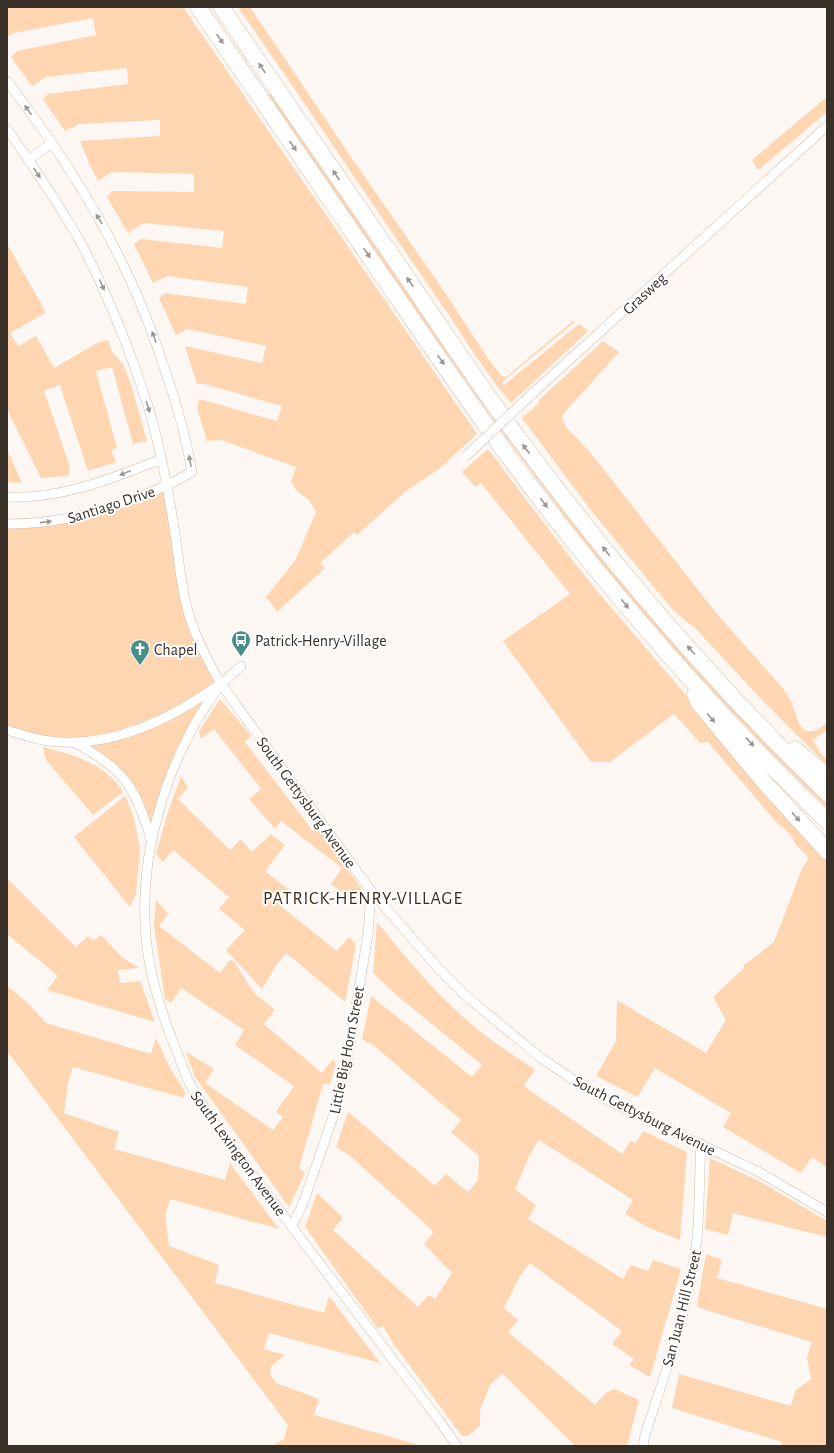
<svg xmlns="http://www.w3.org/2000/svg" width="834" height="1453" viewBox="0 0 834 1453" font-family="'Alegreya Sans',sans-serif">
  <rect width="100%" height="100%" fill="#fcf7f3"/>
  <path fill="#fed6b2" d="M7,7H183L477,434L439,469L406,491L357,535L354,532L320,563L325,568L277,612L269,600L265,598L295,561L316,512L309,500L298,492L291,482L296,467L221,440L207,441L197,408L199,399L277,421L282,406L204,384H197L185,346L262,363L266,346L188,329L176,335L159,298L165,293L246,304L248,287L167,276L153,283L134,244L141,239L222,248L224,231L143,223L128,233L107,197L112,191L194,192V174L112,172L98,181L88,161L80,141L160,136V120L79,124L65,131L43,99L48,94L128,84L127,68L46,77L32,86L11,57L17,51L96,35L93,18L14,33L7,37Z
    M238,7H250L351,157L446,294L489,360L502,376L506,377L573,321L575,322L502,382L504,385L579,324L588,331L511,403C481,368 458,327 431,289C366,195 303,100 238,7Z
    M271,94L465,376L803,780L827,804V808C730,715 638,613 557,506C507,440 460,373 413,306C365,236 316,165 268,95Z
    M827,97V112L758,170L752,160Z
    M7,244L42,305L45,313L10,333L18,346L36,336L54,368L99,342L108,340L112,352L123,364L130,381L147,441L133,444L112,367L96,371L117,448L111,450L116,462L88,471L60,385L44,391L70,467L68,476L41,478L7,409Z
    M603,341L619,352L565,412L562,417L566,427L590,452L717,614L781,686C784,690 787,695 790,699C799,719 799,745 827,723V730L813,740L821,754L827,760V765L761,699L696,629L676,613L653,586L590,509L522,418L539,403L538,401Z
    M7,449L22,483L7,482Z
    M488,449C526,499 563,550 603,598C677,685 752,772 827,858V1168L812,1157L801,1173L723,1127L731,1113L655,1068L637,1097L596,1076L616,1041L617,1000L706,1053L726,1020L713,997L743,969L744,965L774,942L801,871L809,858L796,845L792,837L784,828L777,823L708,742L700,743L674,714L610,762H591L503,641L570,594L481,483L475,487L462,472Z
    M167,485L185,598L221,684L182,748L152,843L133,790L84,748L7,730V524L80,516Z
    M220,699L251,736L245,742L313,831L319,828L361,888L358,905L331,884L342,868L281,821L275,829L249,799L261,789L214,729L201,739L199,731Z
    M43,747C67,753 96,761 114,780C117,784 120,788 123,792L93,815L46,760Z
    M181,776L188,788L178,799L230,850L241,839L252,852L271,834L285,845L265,871L289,890L278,904L337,951L349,937L356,944L345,1002L286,953L275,967L262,989L226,950L245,930L219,909L229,897L173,850L163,862L156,854L168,812Z
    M125,796L134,818L140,849L136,894L130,907L74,837Z
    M7,878L76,947L88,936L93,941L101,935L123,958L139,968L118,970L120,983L140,981L155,1022L47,990L58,976L7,934Z
    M156,900L168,914L159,926L220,973L229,961L233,960L255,994L275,1010L264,1024L322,1073L333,1059L336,1064L330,1084H323L299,1168L305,1173L289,1207L195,1077L186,1052L214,1069L205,1083L273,1130L283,1117L276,1112L294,1086L235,1045L244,1030L181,988L171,1003L165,999L154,926Z
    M377,922C407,959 438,997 475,1027C494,1043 515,1056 535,1070L524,1085L529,1090L622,1154L631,1141L636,1143L643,1131L687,1152L680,1240L647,1227L625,1214L633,1200L539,1140L530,1154L515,1189L536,1205L528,1219L623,1279L631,1265L648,1271L653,1260L681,1269L650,1377L629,1365L634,1359L612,1344L622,1331L530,1263L520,1276L504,1308L518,1320L508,1332L595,1405L606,1393L614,1389L639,1400L627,1446H575L502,1373L490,1385L480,1410V1426L468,1436H462L393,1343L383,1326L378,1329L305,1227L317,1193L343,1218L333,1230L418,1307L429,1295L435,1299L452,1273L424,1244L434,1232L349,1155L336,1147L348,1112L435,1186L446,1174L468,1192L478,1180L479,1156L451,1132L461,1120L373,1045L362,1039L371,996L472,1077L482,1065L394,993L373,973Z
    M7,986L28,1003L46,1023L151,1054L156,1038L170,1068L185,1092L184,1098L73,1067L68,1083L64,1113L119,1132L114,1149L225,1180L230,1163L279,1229L170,1199L165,1215L169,1246L219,1265L215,1283L324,1313L329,1296L380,1363L269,1333L264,1349L285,1355L271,1366L270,1374L276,1383L319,1399L314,1415L422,1446H272L284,1439L288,1425L7,1051Z
    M710,1158L759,1181L827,1221V1237L733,1213L728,1235L705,1229Z
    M706,1254L722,1260L717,1278L827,1309V1446H781L782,1442L672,1408L679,1374L791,1406L796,1390L811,1379L807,1358L812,1342L702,1309L697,1306Z"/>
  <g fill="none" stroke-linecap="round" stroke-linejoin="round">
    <defs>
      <path id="minor" d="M7,81C52,140 94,203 126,271C141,302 153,334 164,367C176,401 186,436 192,472C134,504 74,524 7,524
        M7,129C33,166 59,204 81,243C104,287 123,333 139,379C143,393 149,406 152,420C163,460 170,500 176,541C180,568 182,595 191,621C198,643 209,663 221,684L371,891L438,968L467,997L541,1058L581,1085L605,1099L761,1173L827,1212
        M28,160L52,143
        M534,392L827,126
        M7,497C63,499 110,479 162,459
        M221,684C166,757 134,862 148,954C153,987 163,1017 175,1047C180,1059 184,1071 189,1082C196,1096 206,1109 214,1122C239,1158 266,1192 292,1227C340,1291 389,1355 438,1419L457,1446
        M7,730C19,734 30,737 42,740C106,751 170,720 220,684C228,679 234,672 241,666
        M73,742C123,767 136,787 151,840
        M292,1226L302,1206L332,1120L346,1068L368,934L371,891
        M643,1446L645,1435C666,1371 690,1306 697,1238C700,1207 699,1175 701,1144"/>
      <path id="motorway" d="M198,7C261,99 325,192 388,284C447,370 505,456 570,537C649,636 735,732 827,821
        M221,7C283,98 345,188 408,279C445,334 482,390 522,443C614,567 716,686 827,793
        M695,694L698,702L765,783L827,851
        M795,749L827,776"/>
    </defs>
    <use href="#minor" stroke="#d5bda8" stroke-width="10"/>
    <use href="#motorway" stroke="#d5bda8" stroke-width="17"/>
    <use href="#minor" stroke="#fff" stroke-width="9"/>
    <use href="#motorway" stroke="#fff" stroke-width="16"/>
    <defs>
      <path id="minor-bridge" d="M465,457L534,392"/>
    </defs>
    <use href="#minor-bridge" stroke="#d5bda8" stroke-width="10" stroke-linecap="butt"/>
    <use href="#minor-bridge" stroke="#fff" stroke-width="9"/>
  </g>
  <defs><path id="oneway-solid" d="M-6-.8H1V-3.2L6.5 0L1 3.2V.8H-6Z"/></defs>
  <g fill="#9c9793">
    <use href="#oneway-solid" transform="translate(220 39) rotate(55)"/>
    <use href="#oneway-solid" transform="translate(262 68) rotate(-124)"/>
    <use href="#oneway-solid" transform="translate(28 110) rotate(-125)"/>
    <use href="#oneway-solid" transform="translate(293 146) rotate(56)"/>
    <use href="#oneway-solid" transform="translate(37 173) rotate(56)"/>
    <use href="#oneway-solid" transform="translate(336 175) rotate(-124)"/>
    <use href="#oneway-solid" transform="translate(99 219) rotate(-121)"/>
    <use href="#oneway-solid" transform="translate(367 253) rotate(55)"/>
    <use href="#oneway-solid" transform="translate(410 282) rotate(-125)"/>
    <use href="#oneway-solid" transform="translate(102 285) rotate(67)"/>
    <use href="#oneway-solid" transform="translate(154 337) rotate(-109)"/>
    <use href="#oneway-solid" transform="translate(441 360) rotate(55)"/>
    <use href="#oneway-solid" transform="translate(148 407) rotate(72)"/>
    <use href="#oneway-solid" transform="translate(526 449) rotate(-127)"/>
    <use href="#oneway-solid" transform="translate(190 461) rotate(-100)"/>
    <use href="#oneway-solid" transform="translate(125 473) rotate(158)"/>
    <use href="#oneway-solid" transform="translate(544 503) rotate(53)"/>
    <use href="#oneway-solid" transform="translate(46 522) rotate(-6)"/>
    <use href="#oneway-solid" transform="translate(606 551) rotate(-129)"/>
    <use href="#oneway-solid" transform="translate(625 604) rotate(51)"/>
    <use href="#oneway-solid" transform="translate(691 650) rotate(-131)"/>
    <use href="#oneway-solid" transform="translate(711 718) rotate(50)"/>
    <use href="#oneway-solid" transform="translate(750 742) rotate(47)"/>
    <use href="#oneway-solid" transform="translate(796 817) rotate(48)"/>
  </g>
  <defs>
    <symbol id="bus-pin" viewBox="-11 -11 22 30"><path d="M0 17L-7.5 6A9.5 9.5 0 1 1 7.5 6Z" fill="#478e89" stroke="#fff"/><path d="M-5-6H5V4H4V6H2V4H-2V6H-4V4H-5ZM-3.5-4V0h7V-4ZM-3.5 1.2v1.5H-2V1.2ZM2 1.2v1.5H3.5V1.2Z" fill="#fff"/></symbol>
    <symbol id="church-pin" viewBox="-11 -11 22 30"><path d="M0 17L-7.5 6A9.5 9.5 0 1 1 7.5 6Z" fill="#478e89" stroke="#fff"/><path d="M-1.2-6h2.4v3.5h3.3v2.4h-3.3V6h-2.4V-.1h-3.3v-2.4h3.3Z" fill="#fff"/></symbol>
  </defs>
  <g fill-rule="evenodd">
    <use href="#bus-pin" x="230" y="629" width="22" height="30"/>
    <use href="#church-pin" x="129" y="638" width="22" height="30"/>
  </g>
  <g text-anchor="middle" stroke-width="4" stroke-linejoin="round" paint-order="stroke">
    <g font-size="16" fill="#382f27" stroke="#fff">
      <text transform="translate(644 293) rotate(-43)" y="6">Grasweg</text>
      <text transform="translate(111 504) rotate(-18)" y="6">Santiago Drive</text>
      <text transform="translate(307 802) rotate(54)" y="6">South Gettysburg Avenue</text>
      <text transform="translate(346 1050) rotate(-79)" y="6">Little Big Horn Street</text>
      <text transform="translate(645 1115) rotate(27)" y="6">South Gettysburg Avenue</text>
      <text transform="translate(239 1153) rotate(54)" y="6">South Lexington Avenue</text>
      <text transform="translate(681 1308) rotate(-76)" y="6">San Juan Hill Street</text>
    </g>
    <g font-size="16" fill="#382f27" stroke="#fff" text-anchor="start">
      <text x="255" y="646">Patrick-Henry-Village</text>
      <text x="154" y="655">Chapel</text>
    </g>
    <g font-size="18" letter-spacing="1" fill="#3d2b19" stroke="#fff">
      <text x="363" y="904">PATRICK-HENRY-VILLAGE</text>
    </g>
  </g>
  <rect width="834" height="1453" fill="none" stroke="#382f27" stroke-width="16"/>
</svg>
